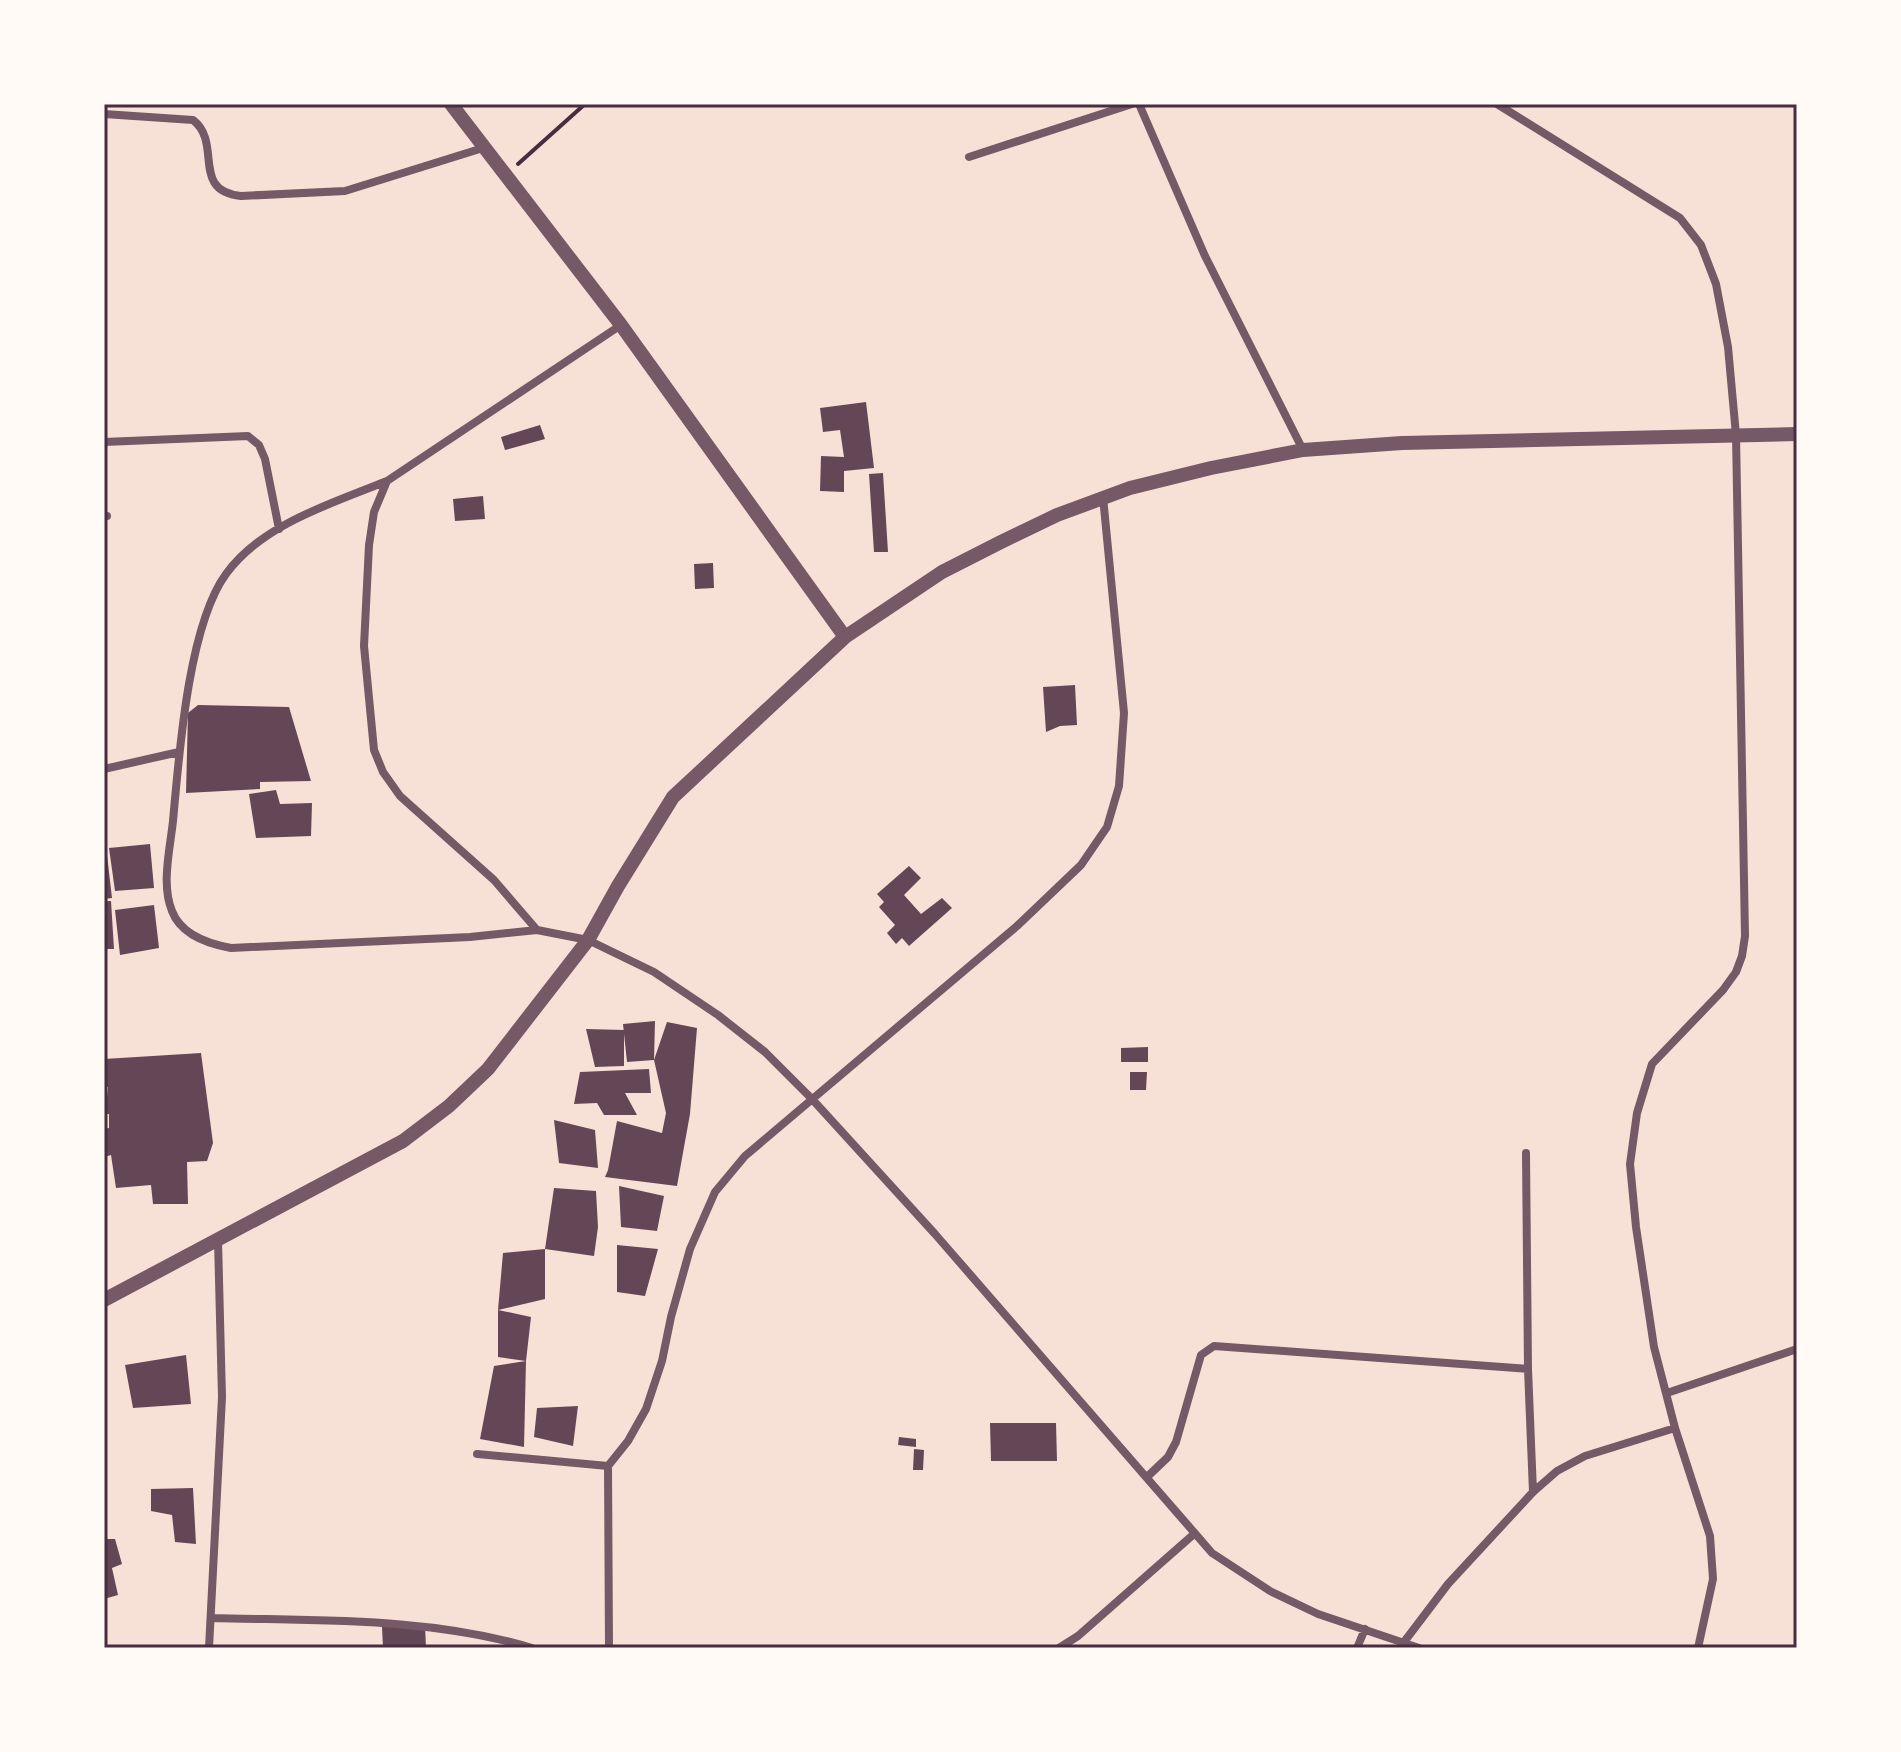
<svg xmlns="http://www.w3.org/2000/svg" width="1901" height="1752" viewBox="0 0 1901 1752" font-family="'Work Sans',sans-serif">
  <rect width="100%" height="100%" fill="#f7e1d7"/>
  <path fill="#644757" d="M866,402L874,468L844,471V492L820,491L821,456L844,457L840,430L823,432L820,408Z
    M540,425L545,439L505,450L501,437Z
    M883,473L888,552H874L869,474Z
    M483,496L485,519L455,521L453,499Z
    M713,563L714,588L695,589L694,564Z
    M1075,685L1077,725L1060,726L1046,732L1043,687Z
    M198,705L289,707L311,781L260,782V789L186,793L188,713Z
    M276,790L280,804L312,803L311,836L256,838L249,794Z
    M150,844L154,888L115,891L109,848Z
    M104,846H106L112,898L104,899Z
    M909,866L921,878L904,895L921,914L942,898L952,908L909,946L902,938L896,944L887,933L895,925L879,907L884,902L877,894Z
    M104,901H111L114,949H104Z
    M154,905L159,948L120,955L115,910Z
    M655,1021L654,1060L667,1022L697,1028L690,1114L677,1186L605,1177L608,1170L617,1121L662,1133L666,1113L654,1060L627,1062L623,1024Z
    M586,1029L624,1030V1066L595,1067Z
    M1148,1047V1062H1121V1048Z
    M201,1053L213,1143L207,1161L187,1162L188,1204H153L151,1185L116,1188L111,1155L104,1157V1129L109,1128V1114H104V1098H107L108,1087H104V1059Z
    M649,1069L651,1093H625L637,1115H604L597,1103L574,1104L580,1072Z
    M1130,1072H1147L1146,1090H1130Z
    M554,1120L595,1130L598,1168L559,1163Z
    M619,1186L664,1196L657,1231L621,1227Z
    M554,1188L596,1191L598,1227L594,1256L545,1249Z
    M617,1245L658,1249L645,1296L617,1292Z
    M545,1249V1299L498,1310L531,1317L526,1361L498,1357V1310L503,1253Z
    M186,1355L191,1404L133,1408L125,1365Z
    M526,1361L524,1447L480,1439L494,1366Z
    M578,1406L573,1446L534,1437L537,1408Z
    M990,1423H1056L1057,1461H991Z
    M899,1437L916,1439V1447L898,1445Z
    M914,1449L924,1450L923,1470H913Z
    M193,1488L196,1544L175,1542L172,1515L151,1511V1489Z
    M104,1532L107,1539H115L122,1564L112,1568L118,1595L104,1599Z
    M425,1625L426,1648H383L382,1627Z"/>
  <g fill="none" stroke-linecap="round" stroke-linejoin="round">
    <path stroke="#4a2c40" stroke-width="4" d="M518,164L585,104"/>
    <path stroke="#755966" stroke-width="8" d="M1139,104L1205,256L1303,450
      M1497,104L1680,218L1701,245L1716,284L1728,347L1736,435L1745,936L1742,956L1736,972L1723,990L1652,1064L1637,1113L1630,1164L1636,1227L1654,1347L1675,1428L1710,1536L1713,1579L1698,1648
      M104,114L193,120C223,143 190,191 241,196L345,191L483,148
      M969,157L1132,104
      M621,325L387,481L374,512L369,545L364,646L374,750L383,772L400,796L494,880L537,930L588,940L654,972L718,1015L765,1052L812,1099L935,1234L1212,1553L1270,1591L1318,1614L1419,1648
      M104,442L248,436L259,445L265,459L279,529
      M387,481C333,503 262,524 226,574C188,626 179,756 173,821C170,849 161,885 172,911C181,935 209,944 231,948L470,937L537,930
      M104,516H107
      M104,769L179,752
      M1526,1153L1528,1369
      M1667,1393L1797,1349
      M477,1454L608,1466L628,1441L646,1409L662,1361L671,1317L690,1249L715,1192L745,1156L1017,926L1081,865L1107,827L1119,786L1124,713L1103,497
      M608,1466L609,1648
      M1147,1477L1168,1457L1176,1442L1201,1355L1214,1346L1528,1369L1533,1492
      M213,1618C318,1621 430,1617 532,1648
      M1404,1642L1448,1584L1533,1492L1557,1471L1585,1456L1675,1428
      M209,1648L222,1397L218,1240
      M1059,1648L1078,1636L1194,1534
      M1357,1648L1365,1629"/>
    <path stroke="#755966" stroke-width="14" d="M451,104L621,325L845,637
      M104,1300L403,1141L449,1106L488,1069L588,940L618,886L673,797L845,637L942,572L1001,542L1057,515L1130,488L1211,468L1303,450L1402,443L1797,434"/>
  </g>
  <rect width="1901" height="1752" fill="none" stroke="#fffaf5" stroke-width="212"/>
  <rect x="106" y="106" width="1689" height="1540" fill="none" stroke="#4a2c40" stroke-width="3"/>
</svg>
